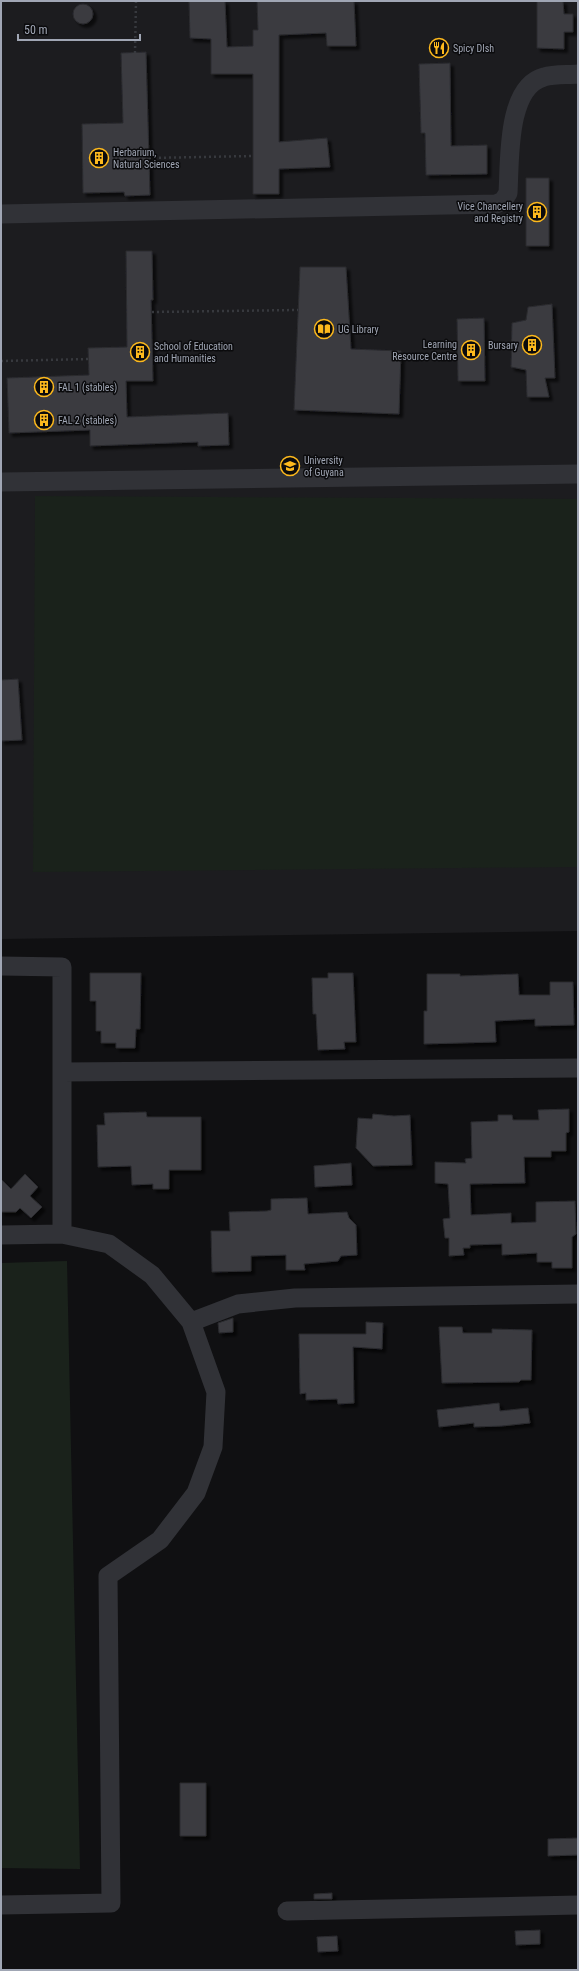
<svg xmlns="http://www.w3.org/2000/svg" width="579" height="1971" viewBox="0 0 579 1971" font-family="'Roboto Condensed',sans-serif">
  <defs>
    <filter id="shadow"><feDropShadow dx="3.5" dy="3.5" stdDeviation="1" flood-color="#0009"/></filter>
  </defs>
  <rect width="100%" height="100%" fill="#101012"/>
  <path fill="#1c1c1f" d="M1,1H578V931L1,939Z"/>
  <path fill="#1a221b" d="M35,496L578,499V867L33,872Z
    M67,1261L80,1869L1,1868V1263Z"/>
  <path fill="#3a3b40" stroke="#2a2a2e" filter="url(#shadow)" d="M189,1H225L227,47L253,46V30H258L257,1H354L356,46H327L326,33L279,35V142L327,138L330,167L279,169V194H253V74H211V39L190,38Z
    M537,1H563L564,14H573V32H564V49L537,48Z
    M73 14a10 10 0 1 1 20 0a10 10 0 1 1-20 0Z
    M146,52L150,195L125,196L124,192L83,193L82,124L123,123L121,53Z
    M450,63L451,146L487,145V174L426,175L425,133H421L419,64Z
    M526,178H549V246H526Z
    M126,251H152L153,300H151L153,381H126L127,417L228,413L229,445L198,446V442L90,446V430L9,433L7,378L89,375L88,348L127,347Z
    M300,267H346L351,349L401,351L399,414L294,410Z
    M552,304L555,378H545L549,397H527L526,370L511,367L512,323L526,320L528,307Z
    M484,318L485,381H458L457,319Z
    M18,679L22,740L1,741V680Z
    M90,973H141L140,1029H136L135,1048H116V1043H101V1031H96V1001H90Z
    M328,973H353L356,1042H344L345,1049L318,1050L316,1014H313L312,978H328Z
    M427,974H460V976L518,974L519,995H550V982H573L574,1025L535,1026V1019L495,1021L496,1042L424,1044V1011H427Z
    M569,1109V1132L566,1133V1151H551V1157H524L525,1183L470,1184L471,1215L511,1213V1223L536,1222V1202L575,1201L576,1234L572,1237V1268H552V1262H537V1253L502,1255V1244L470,1245V1248H463L464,1255L449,1256V1238H445L443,1219L450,1218L448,1184L435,1183V1162L466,1163L465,1159L472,1158L471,1122L498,1121V1115H512L513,1120H539L538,1110Z
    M146,1112L147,1117H201V1170H169V1189H153V1184L132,1185L131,1166L98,1167L97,1125H105L104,1113Z
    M373,1114L394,1116L410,1115L412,1165L373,1166L356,1148L358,1118L372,1119Z
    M351,1163L352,1185L315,1187L314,1166Z
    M25,1174L38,1187L30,1196L42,1207L31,1218L20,1208L16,1212H1V1179L11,1189Z
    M307,1198L308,1214L347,1212L349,1218L356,1225L357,1255L341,1256L338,1261L304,1264L305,1270H286V1255L251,1256V1271L212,1272L211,1231H230L229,1212L267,1211L271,1210V1199Z
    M233,1318V1332L219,1333L218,1323Z
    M366,1322L383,1323L382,1349L353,1347L354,1403L338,1404L337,1399L306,1400V1393L300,1394L299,1334H366Z
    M439,1327H462L463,1333H492V1329L532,1330L531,1380H521L519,1382L442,1383Z
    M499,1403L500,1411L528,1408L530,1423L502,1426L474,1427V1423L439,1427L437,1410Z
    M180,1783H206V1836H180Z
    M578,1838V1855L548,1856V1839Z
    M332,1893V1899H314V1894Z
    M540,1930V1944L516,1945L515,1931Z
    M337,1936L338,1951L318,1952L317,1937Z"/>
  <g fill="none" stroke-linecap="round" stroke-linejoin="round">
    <path stroke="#37393e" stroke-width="2.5" stroke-dasharray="2 3" stroke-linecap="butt" d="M135,53L136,1
      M149,158L253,156
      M152,312L298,310
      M1,361L89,359"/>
    <path stroke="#313237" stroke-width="19" d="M1,214L496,204L503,201L508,193C510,162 506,87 544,77C554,74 567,75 578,74
      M1,482L578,474
      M1,966L62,967V1234
      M62,1072L578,1068
      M1,1235L62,1234L109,1244L152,1275L191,1322L216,1392L213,1447L196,1493L160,1540L108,1576L111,1903L1,1905
      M191,1322L238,1304L295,1298L578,1294
      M287,1911L578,1905"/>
  </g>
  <defs>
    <symbol id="restaurant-ring" viewBox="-11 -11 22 22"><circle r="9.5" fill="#0b0b0d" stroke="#fdb91d" stroke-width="1.5"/><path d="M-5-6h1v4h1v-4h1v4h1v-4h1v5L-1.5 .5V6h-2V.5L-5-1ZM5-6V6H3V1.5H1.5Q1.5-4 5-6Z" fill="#fdb91d"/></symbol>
    <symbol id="building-ring" viewBox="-11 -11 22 22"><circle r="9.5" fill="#0b0b0d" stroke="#fdb91d" stroke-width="1.5"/><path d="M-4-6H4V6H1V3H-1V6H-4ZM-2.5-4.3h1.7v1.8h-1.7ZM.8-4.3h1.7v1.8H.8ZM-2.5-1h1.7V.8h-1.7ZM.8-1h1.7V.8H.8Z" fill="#fdb91d"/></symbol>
    <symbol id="library-ring" viewBox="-11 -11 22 22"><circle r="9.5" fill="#0b0b0d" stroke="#fdb91d" stroke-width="1.5"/><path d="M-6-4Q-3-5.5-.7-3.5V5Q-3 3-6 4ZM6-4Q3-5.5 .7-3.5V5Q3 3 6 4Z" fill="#fdb91d"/></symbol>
    <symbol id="university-ring" viewBox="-11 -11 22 22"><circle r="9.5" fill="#0b0b0d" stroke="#fdb91d" stroke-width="1.5"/><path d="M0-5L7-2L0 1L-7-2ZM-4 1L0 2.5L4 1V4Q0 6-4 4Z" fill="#fdb91d"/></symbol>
  </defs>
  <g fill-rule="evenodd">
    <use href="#restaurant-ring" x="428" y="37" width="22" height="22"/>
    <use href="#building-ring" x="88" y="147" width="22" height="22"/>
    <use href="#building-ring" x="526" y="201" width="22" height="22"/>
    <use href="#library-ring" x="313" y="318" width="22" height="22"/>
    <use href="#building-ring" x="521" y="334" width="22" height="22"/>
    <use href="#building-ring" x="460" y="339" width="22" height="22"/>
    <use href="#building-ring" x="129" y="341" width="22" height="22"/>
    <use href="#building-ring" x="33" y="376" width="22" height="22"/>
    <use href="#building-ring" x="33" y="409" width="22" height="22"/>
    <use href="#university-ring" x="279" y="455" width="22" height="22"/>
  </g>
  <g text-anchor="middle" stroke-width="3" stroke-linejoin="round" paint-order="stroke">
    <g font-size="10" fill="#a0a6b4" stroke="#0b0b0d" text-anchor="start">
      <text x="453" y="52">Spicy DIsh</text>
      <text x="113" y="156">Herbarium,<tspan x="113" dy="12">Natural Sciences</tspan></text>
      <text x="523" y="210" text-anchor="end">Vice Chancellery<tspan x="523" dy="12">and Registry</tspan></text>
      <text x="338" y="333">UG Library</text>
      <text x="457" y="348" text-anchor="end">Learning<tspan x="457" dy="12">Resource Centre</tspan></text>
      <text x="518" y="349" text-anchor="end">Bursary</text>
      <text x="154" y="350">School of Education<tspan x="154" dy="12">and Humanities</tspan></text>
      <text x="58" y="391">FAL 1 (stables)</text>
      <text x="58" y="424">FAL 2 (stables)</text>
      <text x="304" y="464">University<tspan x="304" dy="12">of Guyana</tspan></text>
    </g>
  </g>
  <rect width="579" height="1971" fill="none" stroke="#a0a6b4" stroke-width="4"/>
  <path d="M18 34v6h122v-6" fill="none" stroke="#a0a6b4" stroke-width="2"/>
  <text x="24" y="34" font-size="12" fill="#a0a6b4" stroke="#0b0b0d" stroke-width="3" paint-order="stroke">50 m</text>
</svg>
